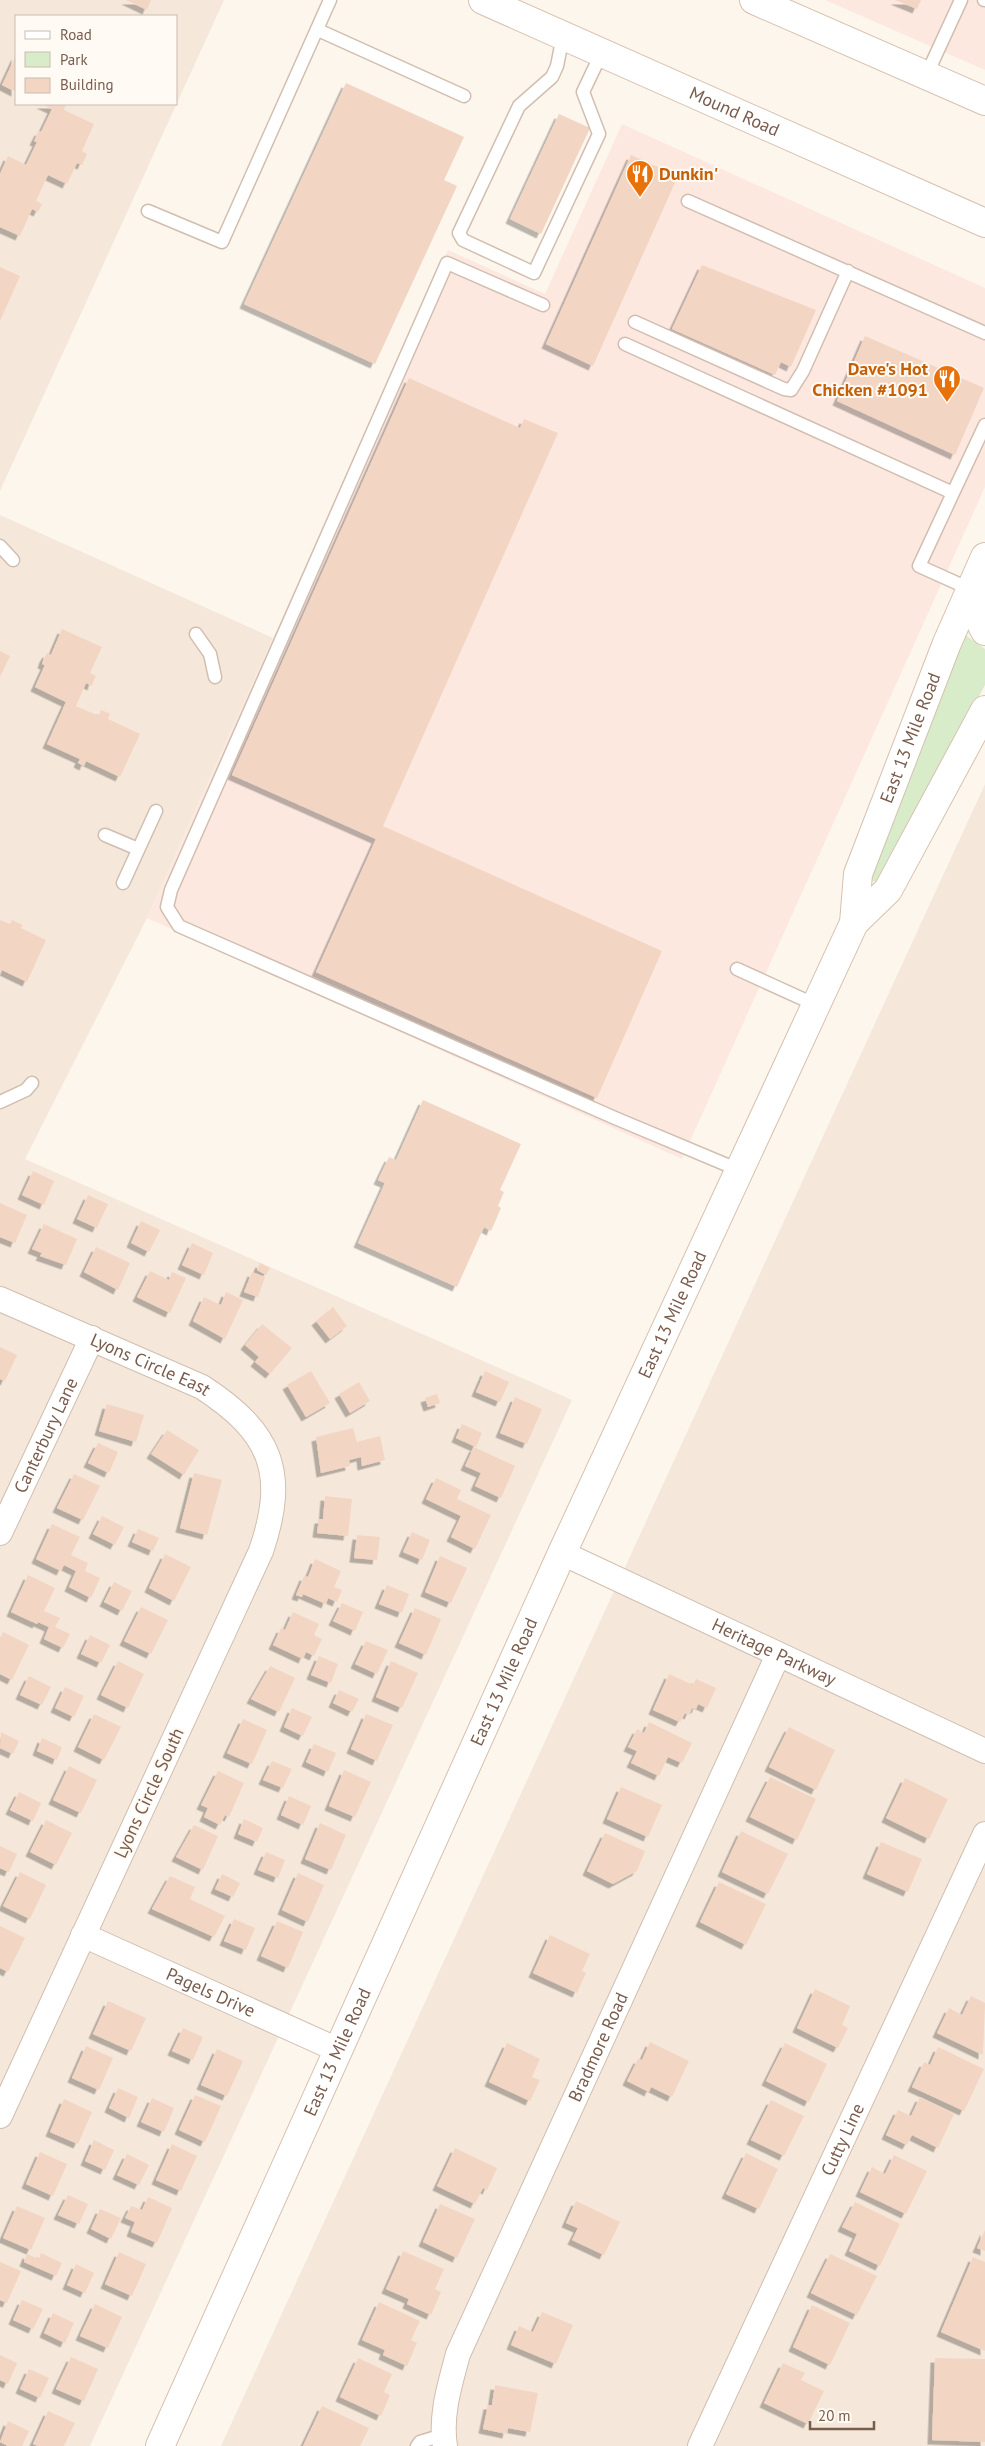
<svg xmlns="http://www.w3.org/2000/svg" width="985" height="2446" viewBox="0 0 985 2446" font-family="'PT Sans',sans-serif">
  <defs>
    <filter id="shadow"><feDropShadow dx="-4.5" dy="4.5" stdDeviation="0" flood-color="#0004"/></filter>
  </defs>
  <rect width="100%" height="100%" fill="#fdf6ec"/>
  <path fill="#f5e8da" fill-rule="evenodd" d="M0,0H224L0,491ZM16,16H176V104H16Z
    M0,515L273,638L147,918L25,1159L572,1400L90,2446H0Z
    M985,784V2446H221Z"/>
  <path fill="#fde8e0" d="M825,0H985V70Z
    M622,124L985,288V487L682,1159L147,918L448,250L545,294Z"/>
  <path fill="#d8ecc9" d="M964,634L985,649V685L877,882L870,880Z"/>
  <path fill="#f3d5c3" filter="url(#shadow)" d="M126,0H151L147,10Z
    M895,0H921L917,9Z
    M16,55V92L2,85Z
    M346,83L464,137L444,180L457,186L375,364L244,304Z
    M41,104H66L64,110L94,124L82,151L87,154L82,165L77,163L67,184L48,175L36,201L42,204L38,212L32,209L20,236L0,227V174L8,156L26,165L37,142L34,141L39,131L41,132L52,109Z
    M559,114L590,128L541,234L510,219Z
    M631,155L678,176L593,366L546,344Z
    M702,265L816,310L791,367L781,362L775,375L672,329Z
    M0,267L20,276L0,321Z
    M865,336L984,388L955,455L837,401Z
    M409,378L520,428L524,419L558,433L383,826L662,951L597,1098L316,972L376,839L232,775Z
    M62,629L102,647L90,673L96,676L93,682L92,686L86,683L76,706L99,716L101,710L106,712L110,714L108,719L140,734L120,777L86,761L84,766L78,763L80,759L47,744L66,702L35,687L45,665L42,664L44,658L47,653L51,655Z
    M0,651L10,656L0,677Z
    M0,920L10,924L12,920L23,925L21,928L46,940L27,982L2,970L0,975Z
    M423,1100L521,1144L500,1190L504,1192L498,1206L501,1208L491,1231L484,1227L457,1287L358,1243L385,1183L378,1180L389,1157L396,1160Z
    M33,1171L54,1181L44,1205L22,1195Z
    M88,1195L108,1204L97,1228L77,1219Z
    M0,1203L27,1215L15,1243L0,1237Z
    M141,1221L160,1230L149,1252L131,1243Z
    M44,1224L77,1239L66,1265L40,1256L42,1253L32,1249Z
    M192,1243L213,1253L204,1275L182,1265Z
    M96,1247L130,1263L118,1290L84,1272Z
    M260,1263L270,1268L266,1275L257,1270Z
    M150,1271L169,1280L172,1272L186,1278L170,1313L137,1297Z
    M252,1272L265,1277L258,1297L244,1292Z
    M226,1292L243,1300L225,1339L193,1321L204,1297L221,1305Z
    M333,1307L347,1326L330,1339L316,1321Z
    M262,1324L292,1348L270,1374L255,1362L259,1357L245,1345Z
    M0,1347L17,1355L5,1381L0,1379Z
    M311,1371L330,1403L306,1417L287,1385Z
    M485,1371L509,1382L500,1402L476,1392Z
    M359,1382L370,1401L350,1413L339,1394Z
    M437,1394L440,1403L428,1407L425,1398Z
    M515,1397L542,1409L527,1444L500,1433Z
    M107,1404L144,1415L136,1442L99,1431Z
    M462,1424L482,1433L476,1447L456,1438Z
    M353,1428L357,1442L380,1436L385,1460L362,1466L361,1457L349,1460L350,1466L321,1473L316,1437Z
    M167,1430L199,1450L184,1475L151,1454Z
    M98,1443L118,1452L109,1473L88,1463Z
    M474,1447L515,1466L501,1498L475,1486L481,1473L465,1466Z
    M194,1473L222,1480L207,1535L180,1528Z
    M74,1474L100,1486L83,1520L57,1508Z
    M436,1478L461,1490L457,1499L491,1515L475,1549L451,1537L461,1516L426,1499Z
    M325,1496L352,1499L348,1536L317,1533L319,1519H323Z
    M102,1516L124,1527L115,1545L93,1534Z
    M52,1524L80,1537L71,1555L88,1563L85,1571L100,1578L91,1598L69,1587L76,1571L64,1565L61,1571L36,1559Z
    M138,1529L159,1538L153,1551L132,1542Z
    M412,1532L430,1540L422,1560L403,1552Z
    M357,1535L380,1537L377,1560L354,1558Z
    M165,1554L191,1567L174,1601L149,1588Z
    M440,1556L467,1568L451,1603L425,1592Z
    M315,1559L341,1571L334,1587L342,1590L337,1602L328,1598L326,1604L303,1594L302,1597L296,1595L304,1576L308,1577Z
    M28,1575L55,1588L44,1611L60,1618L55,1627L70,1634L63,1648L44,1639L49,1627L38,1622L37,1624L11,1612Z
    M114,1582L132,1591L122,1611L104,1602Z
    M387,1585L409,1594L402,1613L379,1604Z
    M342,1603L363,1612L355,1631L333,1621Z
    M141,1607L168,1620L151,1654L124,1641Z
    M415,1608L441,1619L426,1655L399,1643Z
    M293,1612L319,1624L314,1635L322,1639L314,1656L306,1652L303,1659L273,1645L281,1628L285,1630Z
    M3,1632L29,1645L12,1680L0,1674V1639Z
    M90,1635L110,1645L101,1663L81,1654Z
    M366,1641L388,1650L377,1674L355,1664Z
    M319,1656L338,1664L331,1683L311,1675Z
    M118,1661L144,1674L128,1708L101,1695Z
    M391,1661L418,1673L402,1708L376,1697Z
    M270,1666L295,1678L279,1712L251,1699Z
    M669,1674L693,1685L696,1679L716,1688L707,1708L698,1704L696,1709L692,1708L689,1715L685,1713L680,1722L653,1710Z
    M29,1676L51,1687L42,1705L20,1695Z
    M65,1687L84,1696L74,1717L55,1708Z
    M339,1690L359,1699L352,1712L333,1703Z
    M292,1708L312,1717L303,1736L284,1727Z
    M94,1714L121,1727L104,1760L78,1747Z
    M366,1714L393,1725L377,1761L351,1749Z
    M243,1719L267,1730L252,1764L227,1753Z
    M649,1722L692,1743L682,1763L668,1757L659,1776L631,1763L637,1751L628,1747L637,1729L644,1733Z
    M789,1727L835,1750L816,1790L769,1767Z
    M1,1732L19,1741L13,1754L0,1748Z
    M42,1738L62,1747L57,1760L37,1751Z
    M314,1744L336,1753L328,1772L306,1762Z
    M272,1761L292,1769L283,1788L263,1780Z
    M69,1766L97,1780L81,1813L53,1800Z
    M344,1770L371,1782L355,1817L329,1806Z
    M218,1771L244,1783L229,1817L225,1815L220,1825L204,1817L208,1808L201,1805Z
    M770,1777L816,1799L797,1840L750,1817Z
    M905,1778L948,1799L929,1839L886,1818Z
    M621,1787L662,1805L648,1837L607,1819Z
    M19,1792L41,1803L33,1821L10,1810Z
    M289,1796L311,1806L303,1825L281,1815Z
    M244,1819L263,1828L257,1842L238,1834Z
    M46,1820L72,1833L56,1865L30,1852Z
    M320,1823L346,1835L331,1870L305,1859Z
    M194,1825L218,1836L203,1870L176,1857Z
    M741,1831L788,1854L768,1894L722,1872Z
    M605,1833L645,1851L637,1871L613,1884L587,1871Z
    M881,1842L922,1859L908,1892L867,1874Z
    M0,1846L17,1854L9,1872L0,1868Z
    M266,1852L285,1860L278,1878L258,1870Z
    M20,1872L46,1885L30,1919L3,1906Z
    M298,1873L324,1885L308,1922L282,1910Z
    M222,1874L240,1883L233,1897L215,1889Z
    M170,1876L195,1887L190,1899L225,1916L214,1937L152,1909Z
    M719,1882L766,1904L746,1945L700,1922Z
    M234,1919L255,1928L246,1950L224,1941Z
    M277,1921L303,1932L288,1968L261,1956Z
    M0,1926L25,1938L8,1972L0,1968Z
    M550,1935L590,1954L582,1971L586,1973L577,1993L533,1973Z
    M815,1989L850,2006L842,2025L848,2028L838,2048L797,2028Z
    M971,1996L985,2003L983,2055L937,2033L949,2008L962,2015Z
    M108,2001L146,2018L131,2051L93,2034Z
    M183,2028L203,2037L193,2060L172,2051Z
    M650,2042L689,2061L672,2097L651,2087L649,2092L627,2081L638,2059L642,2060Z
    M507,2043L540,2059L532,2077L540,2080L530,2101L489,2082Z
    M785,2043L827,2064L809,2102L766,2081Z
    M86,2046L113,2058L99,2090L72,2078Z
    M938,2047L984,2069L964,2111L912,2087L924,2062L930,2065Z
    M217,2049L243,2061L227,2096L201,2085Z
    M118,2088L138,2097L129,2118L109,2108Z
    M195,2095L221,2106L205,2142L179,2130Z
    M920,2097L954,2114L938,2148L912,2135L907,2145L886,2135L898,2110L911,2116Z
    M152,2098L174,2108L164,2132L141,2122Z
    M64,2099L92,2112L78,2144L50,2132Z
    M771,2100L804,2116L784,2156L751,2140Z
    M94,2140L114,2150L105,2170L85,2161Z
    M172,2144L197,2156L181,2191L156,2180Z
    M455,2148L497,2168L487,2190L483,2188L475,2204L437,2186Z
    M40,2152L67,2164L53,2196L26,2184Z
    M746,2153L778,2169L759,2209L726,2194Z
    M127,2154L149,2165L139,2185L117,2175Z
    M894,2155L927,2171L906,2214L860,2192L872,2167L885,2174Z
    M68,2195L88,2204L79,2224L58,2215Z
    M148,2197L172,2208L157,2243L131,2232L135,2222L125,2218L131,2206L142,2210Z
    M576,2201L620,2222L604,2255L572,2240L578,2228L566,2223Z
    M855,2202L900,2224L880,2266L849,2251L857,2234L842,2227Z
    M440,2204L475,2219L457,2258L423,2242Z
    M17,2206L45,2218L31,2250L3,2238Z
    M100,2209L121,2218L111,2239L91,2229Z
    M985,2230V2251L977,2248Z
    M403,2251L444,2269L435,2289L441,2292L431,2315L407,2304L409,2299L386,2289Z
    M119,2252L146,2264L132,2296L105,2284Z
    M41,2253L62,2263L56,2276L24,2262L27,2254L39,2259Z
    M830,2254L877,2276L857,2315L811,2293Z
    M973,2257L985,2262V2351L941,2332Z
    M0,2262L21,2271L7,2303L0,2300Z
    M76,2264L94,2273L85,2293L67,2285Z
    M22,2300L43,2309L33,2329L13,2320Z
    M379,2302L420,2321L411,2340L417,2343L407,2366L383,2355L385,2350L362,2340Z
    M95,2304L122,2317L108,2348L80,2336Z
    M812,2305L850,2323L830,2365L793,2347Z
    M542,2312L573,2325L556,2364L511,2345L519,2326L533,2332Z
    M53,2313L74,2323L65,2343L44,2333Z
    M0,2355L17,2363L8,2384L0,2380Z
    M71,2357L98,2369L84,2401L56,2389Z
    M358,2358L392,2374L384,2392L390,2395L381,2416L340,2397Z
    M935,2358L985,2359V2442L932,2440Z
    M783,2363L805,2373L801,2380L824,2391L808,2424L764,2403Z
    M29,2369L49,2378L40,2398L20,2389Z
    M495,2385L538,2393L530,2432L508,2428L507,2434L483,2429L488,2405H492Z
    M322,2406L369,2428L360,2446H303Z
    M48,2411L75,2423L64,2446H38L33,2444Z
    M8,2421L29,2431L22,2446H8L0,2442Z"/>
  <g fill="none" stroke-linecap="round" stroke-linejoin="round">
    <defs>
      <path id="lane" d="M984,0H985
        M318,30L464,96
        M563,36L557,66L552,77L519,106L459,233L463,240L534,273L599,134L583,92L602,52
        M926,76L961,0
        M688,201L985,333
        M148,211L222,242L330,0
        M543,305L447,263L171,890L167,907L179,926L615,1118L739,1170
        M635,322L784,389L791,390L803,371L848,271
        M625,344L953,493L919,566L970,589
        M953,493L985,425
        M0,546L13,560
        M196,634L210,654L215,677
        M105,835L138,849
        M123,883L156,811
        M737,969L816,1005
        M0,1102L26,1090L32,1083
        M417,2446L420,2442L443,2435"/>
      <g id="street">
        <path id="s1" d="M0,1299L202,1387C271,1432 288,1472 261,1551L0,2116"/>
        <path id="s2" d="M0,1533L92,1338"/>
        <path id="s3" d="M562,1553L985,1751"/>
        <path id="s4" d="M83,1935L338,2050"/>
        <path id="s5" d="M445,2446C440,2415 450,2384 458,2354L778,1655"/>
        <path id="s6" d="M700,2446L985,1834"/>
      </g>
      <g id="secondary">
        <path id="s7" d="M483,0L985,223"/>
        <path d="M754,0L985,101"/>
        <path d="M985,596C979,609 977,619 985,631"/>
        <path id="s8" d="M854,923L858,874L947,643L985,557"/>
        <path id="s9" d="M160,2446L562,1553L854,923L888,890L985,710"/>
      </g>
    </defs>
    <use href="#lane" stroke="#d1beb0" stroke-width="15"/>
    <use href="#street" stroke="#d1beb0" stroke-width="26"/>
    <use href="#secondary" stroke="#d6c0b0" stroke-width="30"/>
    <use href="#lane" stroke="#fff" stroke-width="12"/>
    <use href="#street" stroke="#fff" stroke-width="24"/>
    <use href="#secondary" stroke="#fff" stroke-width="28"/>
  </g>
  <defs>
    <symbol id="restaurant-pin" viewBox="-11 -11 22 30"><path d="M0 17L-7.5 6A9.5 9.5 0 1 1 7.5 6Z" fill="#e8710a" stroke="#fffaf3"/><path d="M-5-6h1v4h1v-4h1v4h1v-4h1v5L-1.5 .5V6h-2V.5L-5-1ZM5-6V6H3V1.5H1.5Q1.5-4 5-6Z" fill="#fff"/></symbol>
  </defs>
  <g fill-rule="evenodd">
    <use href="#restaurant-pin" x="624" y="158" width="32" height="43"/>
    <use href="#restaurant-pin" x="931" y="363" width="32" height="43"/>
  </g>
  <g text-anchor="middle" stroke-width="4" stroke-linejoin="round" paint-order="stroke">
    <g font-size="18" fill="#7a5c4d" stroke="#fffaf3">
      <text dy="6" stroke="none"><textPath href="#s7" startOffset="275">Mound Road</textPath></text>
      <text dy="6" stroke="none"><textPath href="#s8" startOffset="195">East 13 Mile Road</textPath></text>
      <text dy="6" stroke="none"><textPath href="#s9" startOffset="1242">East 13 Mile Road</textPath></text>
      <text dy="6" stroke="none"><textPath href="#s1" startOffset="164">Lyons Circle East</textPath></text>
      <text dy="6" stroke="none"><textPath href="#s2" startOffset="108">Canterbury Lane</textPath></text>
      <text dy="6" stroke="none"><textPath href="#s3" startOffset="234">Heritage Parkway</textPath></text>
      <text dy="6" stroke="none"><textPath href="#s9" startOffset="838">East 13 Mile Road</textPath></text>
      <text transform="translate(149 1793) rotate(-65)" y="6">Lyons Circle South</text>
      <text dy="6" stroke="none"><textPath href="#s4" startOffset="140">Pagels Drive</textPath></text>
      <text dy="6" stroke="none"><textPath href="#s5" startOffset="431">Bradmore Road</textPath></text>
      <text dy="6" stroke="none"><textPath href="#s9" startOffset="432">East 13 Mile Road</textPath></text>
      <text dy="6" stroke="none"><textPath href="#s6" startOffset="338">Cutty Line</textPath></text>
    </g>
    <g font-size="18" font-weight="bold" fill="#c56008" stroke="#fffaf3" text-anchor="start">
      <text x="659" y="180">Dunkin'</text>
      <text x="928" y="375" text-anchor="end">Dave's Hot<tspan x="928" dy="21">Chicken #1091</tspan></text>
    </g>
  </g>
  <rect x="15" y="15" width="162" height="90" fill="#fffaf3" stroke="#cabbb1"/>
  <rect x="25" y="31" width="25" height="8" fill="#ffffff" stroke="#cabbb1"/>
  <text x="60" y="40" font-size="15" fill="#7a5c4d">Road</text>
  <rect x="25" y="52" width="25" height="15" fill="#d8ecc9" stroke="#cabbb1"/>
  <text x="60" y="65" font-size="15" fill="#7a5c4d">Park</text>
  <rect x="25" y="78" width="25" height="15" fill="#f3d5c3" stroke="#cabbb1"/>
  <text x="60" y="90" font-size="15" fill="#7a5c4d">Building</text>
  <path d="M810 2421v8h64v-8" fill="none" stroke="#7a5c4d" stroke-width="2.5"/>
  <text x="818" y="2421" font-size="15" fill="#7a5c4d" stroke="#fffaf3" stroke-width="4" paint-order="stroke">20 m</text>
</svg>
